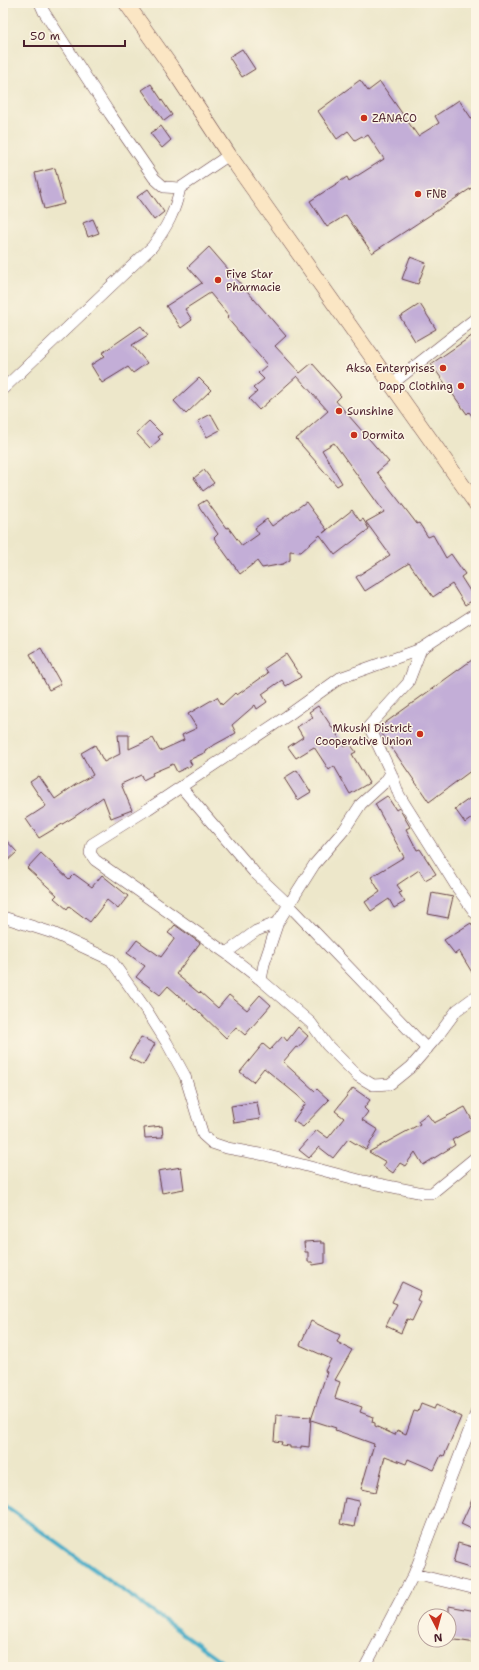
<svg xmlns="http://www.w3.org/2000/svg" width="479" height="1670" viewBox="0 0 479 1670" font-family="'Shantell Sans',sans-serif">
  <rect width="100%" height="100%" fill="#fcf5e5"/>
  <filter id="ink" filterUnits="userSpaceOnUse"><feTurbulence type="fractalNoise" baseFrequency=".025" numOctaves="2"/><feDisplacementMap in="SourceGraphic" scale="8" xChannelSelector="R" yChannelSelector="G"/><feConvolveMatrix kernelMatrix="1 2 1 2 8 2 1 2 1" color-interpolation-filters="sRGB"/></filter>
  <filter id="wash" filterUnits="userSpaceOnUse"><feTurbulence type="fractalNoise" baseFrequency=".012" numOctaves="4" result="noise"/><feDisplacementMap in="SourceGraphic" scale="16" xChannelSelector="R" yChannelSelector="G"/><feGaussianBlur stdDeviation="0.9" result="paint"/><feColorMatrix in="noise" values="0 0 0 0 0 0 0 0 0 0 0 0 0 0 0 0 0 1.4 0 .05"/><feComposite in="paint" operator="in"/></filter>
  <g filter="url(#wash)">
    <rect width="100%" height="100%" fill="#ede7ca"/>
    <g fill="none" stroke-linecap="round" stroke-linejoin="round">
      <path stroke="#48adc8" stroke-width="4" d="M3,1502L6,1506L229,1667"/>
    </g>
    <g id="blocks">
      <path fill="#c3aed7" d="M242,49L255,69L242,77L229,57Z
        M360,80L368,91L380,82L418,136L439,123L435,116L459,100L476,125V185L372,253L346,215L327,227L310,201L347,177L349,181L384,159L368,135L363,138L362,136L355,140L348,131L337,139L318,111Z
        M151,84L172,115L164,121L142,90Z
        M161,126L171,140L162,148L150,133Z
        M55,168L64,204L44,209L35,173Z
        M148,189L164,212L154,220L137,197Z
        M93,219L99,233L88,237L83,223Z
        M209,247L286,336L275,346L300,373L312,363L341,396L336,401L389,462L377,472L417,524L419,523L428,537L433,535L446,558L451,554L465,574L461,577L475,599L465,605L452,584L433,597L409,563L365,591L356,577L390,555L366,522L384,512L334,443L322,450L342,483L337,486L296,439L328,411L297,376L259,410L249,399L257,392L253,388L264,379L258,373L267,365L227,318L229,316L210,293L185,309L192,320L181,328L166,306L202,283L188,267Z
        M410,257L426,263L418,284L402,279Z
        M420,304L436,329L415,341L400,317Z
        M141,326L148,335L132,345L147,363L133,373L128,367L102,383L91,365L105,356L102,353Z
        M476,333V421L469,412L467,414L431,364Z
        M199,378L211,390L186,414L174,401Z
        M211,414L220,430L207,437L198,421Z
        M149,421L162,434L158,437L160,439L150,448L136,433Z
        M204,470L214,483L203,491L194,478Z
        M206,500L226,528L228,527L242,546L259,534L255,528L267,519L272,526L306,502L327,530L323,533L352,510L360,521L363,519L369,529L335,555L320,535L301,552L290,551V560L283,564L262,568L257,561L240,574L214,538L218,534L198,505Z
        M41,648L61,684L49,690L30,654Z
        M286,654L301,677L286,686L282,680L262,694L267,702L257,709L255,705L232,725L236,733L205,750L206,752L189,760L192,765L177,772L173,764L152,773L153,775L143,780L141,775L121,784L132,810L111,818L103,797L74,817L39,838L26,819L46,806L30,782L39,776L55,799L75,785L93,775L81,753L95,745L104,762L120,754L118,735H129V749L153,738L160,751L184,740L182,735L197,728L188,714L217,697L222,705L235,693L237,695L268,673L265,668Z
        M476,657V767L429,802L378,728Z
        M318,706L345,747L350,744L356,752L352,754L369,783L350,794L334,766L329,770L314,747L296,758L288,747L303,737L297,727L313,717L309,712Z
        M297,770L311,792L298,800L284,778Z
        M476,794V815L465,823L455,809Z
        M387,796L396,810L399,808L410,827L406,829L417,850L420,849L436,874L425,880L419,870L397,885L402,892L399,893L405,902L394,908L389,899L371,911L365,902L380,892L371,877L404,857L375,804Z
        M3,837L17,852L3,865Z
        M41,853L69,879L74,874L92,887L102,875L128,896L118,909L107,900L90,922L69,906L67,909L54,898L57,895L27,868Z
        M432,893L453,897L448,918L428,914Z
        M471,923L476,931V979L459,951L455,954L444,940Z
        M175,925L200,943L176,974L199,993L200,992L218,1008L229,995L247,1010L260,995L271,1005L245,1035L236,1027L226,1038L196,1009L195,1010L168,986L160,995L136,977L145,966L127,953L137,940L161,957L175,938L168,933Z
        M298,1027L308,1036L298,1048L296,1047L283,1062L315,1091L317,1089L329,1100L303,1127L293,1121L306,1103L297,1095L264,1068L253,1082L240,1072L263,1044L270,1050L283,1036L287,1041Z
        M141,1037L155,1044L143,1065L129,1058Z
        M353,1088L370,1100L364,1108L368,1112L362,1120L378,1130L366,1150L348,1139L333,1158L319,1147L309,1158L299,1150L317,1130L328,1138L344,1118L335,1111Z
        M257,1102L260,1119L234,1123L231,1106Z
        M465,1107L476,1127L452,1140L455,1145L423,1165L415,1152L405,1166L400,1163L393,1173L383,1166L386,1162L369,1152L420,1124L418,1121L427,1114L434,1123Z
        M162,1126L163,1137L145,1138L144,1128Z
        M181,1167L184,1189L162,1193L158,1171Z
        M321,1241V1243H325V1263L313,1265L312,1262H308V1252H305L304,1242Z
        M402,1282L421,1291L417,1300L421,1302L412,1321L407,1319L401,1333L386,1326L397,1304L392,1302Z
        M311,1321L340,1335L337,1342L352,1350L335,1380L340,1382L335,1398L362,1407L360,1412L373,1417L372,1422L375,1423V1426L395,1435L397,1430L406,1434L414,1411L418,1412L421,1404L434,1409L436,1405L461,1417L444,1456L441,1455L434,1470L408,1459L406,1464L385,1456L376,1492L361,1489L374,1444L335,1430L336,1428L311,1420L327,1372L325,1371L331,1359L300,1345Z
        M276,1415L311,1417L309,1447L301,1446V1448H290V1446L281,1445L282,1442L274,1441Z
        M476,1491V1531L461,1524Z
        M345,1498L359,1501L354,1527L340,1524Z
        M458,1543L476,1548V1570L453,1563Z
        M449,1606L476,1611V1643L449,1639Z"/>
    </g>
  </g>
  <g filter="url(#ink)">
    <use href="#blocks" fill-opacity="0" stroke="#623d43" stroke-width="1"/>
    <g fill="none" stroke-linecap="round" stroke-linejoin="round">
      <defs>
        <path id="minor" d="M40,3L44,12L110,114L154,178L164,187L180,188
          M392,384L476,318
          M3,389L152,247C167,227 175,212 180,188L229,155
          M476,613L421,649L340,678L287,716L148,809L92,844L90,853L95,860L226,953L261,980L311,1023L327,1045L358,1076L373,1085L390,1084L411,1067L437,1037L457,1010L476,996
          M391,773L399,795L458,889L476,914
          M181,787L254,872L289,905L427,1049
          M3,917L53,933L111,960L147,1011L167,1043L185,1076L203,1135L212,1143L227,1148L265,1155L363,1181L423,1193H432L476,1157
          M226,953L256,931L278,922
          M261,980L264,964L278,922L314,865L344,830L361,804L385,782L391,773L369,726L408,683L421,649
          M414,1574L476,1413
          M365,1667L414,1574L476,1589"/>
        <path id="secondary" d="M126,3L172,68L229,155L476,504"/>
      </defs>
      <use href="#minor" stroke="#623d43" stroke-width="12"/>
      <use href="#secondary" stroke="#623d43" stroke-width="16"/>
      <use href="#minor" stroke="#fff" stroke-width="11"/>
      <use href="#secondary" stroke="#fbe6c4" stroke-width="15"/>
    </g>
  </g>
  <g fill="#c8321e" stroke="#fcf5e5" stroke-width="1.5">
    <circle cx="364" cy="118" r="4"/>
    <circle cx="418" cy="194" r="4"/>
    <circle cx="218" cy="280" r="4"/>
    <circle cx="443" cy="368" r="4"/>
    <circle cx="461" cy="386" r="4"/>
    <circle cx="339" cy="411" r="4"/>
    <circle cx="354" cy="435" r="4"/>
    <circle cx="420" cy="734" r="4"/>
  </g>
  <g text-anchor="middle" stroke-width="3" stroke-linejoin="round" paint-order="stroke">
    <g font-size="11" fill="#4a1f2b" stroke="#fcf5e5" text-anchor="start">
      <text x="372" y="122">ZANACO</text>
      <text x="426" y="198">FNB</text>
      <text x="226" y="278">Five Star<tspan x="226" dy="13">Pharmacie</tspan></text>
      <text x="435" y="372" text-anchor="end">Aksa Enterprises</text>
      <text x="453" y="390" text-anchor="end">Dapp Clothing</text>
      <text x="347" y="415">Sunshine</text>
      <text x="362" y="439">Dormita</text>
      <text x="412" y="732" text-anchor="end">Mkushi District<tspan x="412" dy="13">Cooperative Union</tspan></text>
    </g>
  </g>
  <rect width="479" height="1670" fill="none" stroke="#fcf5e5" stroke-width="16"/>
  <g transform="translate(437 1628) rotate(174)"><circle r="19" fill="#fcf5e5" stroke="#b59f9b"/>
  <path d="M0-3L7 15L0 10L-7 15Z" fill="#c8321e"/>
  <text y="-6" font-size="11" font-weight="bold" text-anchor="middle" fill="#4a1f2b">N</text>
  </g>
  <path d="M24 40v6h101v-6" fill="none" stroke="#4a1f2b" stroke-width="2"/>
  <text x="30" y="40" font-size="12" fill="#4a1f2b" stroke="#fcf5e5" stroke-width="3" paint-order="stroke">50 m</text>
</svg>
